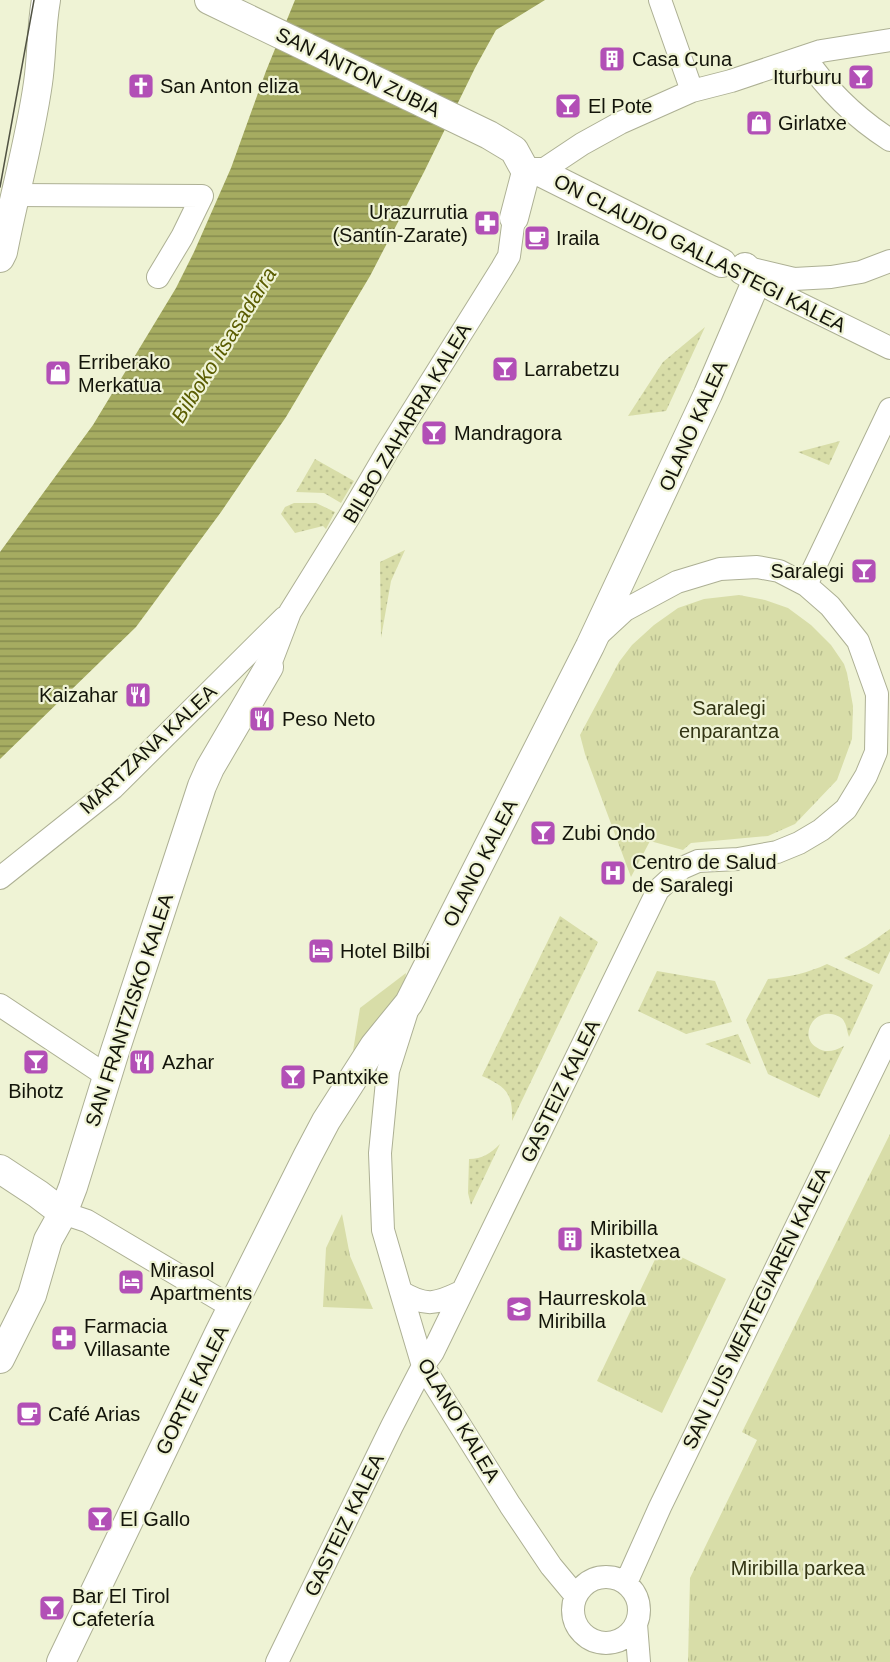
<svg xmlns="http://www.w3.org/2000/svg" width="890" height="1662" viewBox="0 0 890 1662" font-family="Helvetica,sans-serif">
  <defs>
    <pattern id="grass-dots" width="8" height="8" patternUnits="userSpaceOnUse" patternTransform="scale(1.5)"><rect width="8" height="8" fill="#d8dda8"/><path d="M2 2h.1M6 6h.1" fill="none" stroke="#b8bd8f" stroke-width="1.8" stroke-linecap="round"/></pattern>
    <pattern id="park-tufts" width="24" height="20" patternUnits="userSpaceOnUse" patternTransform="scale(1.5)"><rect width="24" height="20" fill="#d8dda8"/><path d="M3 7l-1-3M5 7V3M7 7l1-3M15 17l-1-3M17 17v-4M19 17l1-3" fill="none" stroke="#b8bd8f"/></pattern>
    <pattern id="water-rules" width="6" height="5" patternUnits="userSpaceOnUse" patternTransform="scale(1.5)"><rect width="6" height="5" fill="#a6ac61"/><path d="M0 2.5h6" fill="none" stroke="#868b4e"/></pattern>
  </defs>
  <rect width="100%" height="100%" fill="#eff3d5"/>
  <path fill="url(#grass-dots)" d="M705,327L666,411L628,416L663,362Z
    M840,441L829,465L798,452Z
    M315,459L354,481L341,503L324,493L296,492Z
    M294,503H316L335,512L326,529L323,526L295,533L281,514L285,507Z
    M405,550L391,581L381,638L380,562Z
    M560,916L598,942L512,1121C513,1094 507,1087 482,1076Z
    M890,929V951L879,974L844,958L866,946Z
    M827,964L873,985L849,1037C847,1032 847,1027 845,1023C843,1019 842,1018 838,1016C815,1005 798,1036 816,1047C826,1054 834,1051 844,1046L819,1098L768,1074L746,1020L768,979C789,977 808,973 827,964Z
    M657,971L715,981L732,1022L686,1034L638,1011Z
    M738,1034L751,1064L705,1044Z
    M500,1144L471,1205L468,1193L469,1159C482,1159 491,1153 500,1144Z"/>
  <path fill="url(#park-tufts)" d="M739,595L765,600L788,608L811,625L831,645L844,664L847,673L853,706L852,739L837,780L795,824L768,836L691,843L683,850L650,841L631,877L585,754L580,735L619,662L632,645L654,625L678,608L704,599Z
    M890,1134V1662H688L690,1578L757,1440L742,1432Z
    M342,1214L350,1256L373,1309L323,1307L326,1248Z
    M661,1247L726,1279L662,1413L597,1381Z"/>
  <path fill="#d8dda8" d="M406,973L402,1005L353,1051L360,1008Z"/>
  <path fill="url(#water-rules)" d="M295,0H545L496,30L475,68L424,172L370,276L286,417L221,512L136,627L0,759V552L93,425L176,288L194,252L231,168L266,71Z"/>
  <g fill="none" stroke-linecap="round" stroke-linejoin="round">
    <defs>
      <path id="minor" d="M660,0L692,91
        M805,57C827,90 856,118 890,140
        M540,172L582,144L620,123L692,91L731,81L821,51L890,40
        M14,195L202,196L182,237L158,277
        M748,268L794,279L831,277L861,272L890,261
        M741,273L780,294L890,348
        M806,585L890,409
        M269,667L290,612L349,517L387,452L502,268L509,256L514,218
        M0,878L113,788L284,618
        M0,1005L107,1076
        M407,1011L388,1071L380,1153L383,1230L401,1292L423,1366L510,1505L551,1566L576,1596
        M63,1213L87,1221L232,1307
        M401,1292C426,1307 436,1304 461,1292
        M573 1610a33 33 0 1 1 66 0a33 33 0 1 1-66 0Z
        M626,1583L660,1507L890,1034
        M636,1624L639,1662
        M277,1662L392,1426L423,1366L433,1352L658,890L682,868L698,861L738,859L777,852L799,843L821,830L846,809L866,776L876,752L877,694L858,641L830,606L806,585L779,571L757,567L720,569L677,582L625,610L598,635"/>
      <path id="tertiary" d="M209,0L489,135L514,150L526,172
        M526,172H540L722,263
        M514,218L526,172
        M0,258L3,252C14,195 30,140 38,83C42,56 41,28 46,0
        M0,1169L38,1194L63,1213
        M0,1359L32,1295L48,1240L63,1213L73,1187L115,1051L202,786L210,768L269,667
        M61,1662L219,1333L307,1157L326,1121L374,1046L409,1003L590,646L708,394L756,282L752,274L745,267"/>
    </defs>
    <use href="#minor" stroke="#adb094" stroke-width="24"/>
    <use href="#tertiary" stroke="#adb094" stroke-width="30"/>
    <use href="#minor" stroke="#fff" stroke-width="22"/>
    <use href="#tertiary" stroke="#fff" stroke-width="28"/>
    <path stroke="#515343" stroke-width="1.5" d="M0,187L34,0"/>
  </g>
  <defs>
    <symbol id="building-square" viewBox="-11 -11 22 22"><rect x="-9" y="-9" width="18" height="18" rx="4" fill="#b24fb6" stroke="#eff3d5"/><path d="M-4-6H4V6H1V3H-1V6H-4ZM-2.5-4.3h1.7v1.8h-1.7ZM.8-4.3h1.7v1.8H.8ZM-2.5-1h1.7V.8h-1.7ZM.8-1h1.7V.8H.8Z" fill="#fff"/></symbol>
    <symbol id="bar-square" viewBox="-11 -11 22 22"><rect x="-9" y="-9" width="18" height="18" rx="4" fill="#b24fb6" stroke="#eff3d5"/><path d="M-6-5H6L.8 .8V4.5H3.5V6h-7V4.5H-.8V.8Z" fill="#fff"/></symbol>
    <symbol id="church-square" viewBox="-11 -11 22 22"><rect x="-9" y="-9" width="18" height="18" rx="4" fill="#b24fb6" stroke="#eff3d5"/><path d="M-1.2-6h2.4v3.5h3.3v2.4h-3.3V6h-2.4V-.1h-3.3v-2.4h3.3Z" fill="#fff"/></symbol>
    <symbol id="shop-square" viewBox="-11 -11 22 22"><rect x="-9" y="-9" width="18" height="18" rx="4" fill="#b24fb6" stroke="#eff3d5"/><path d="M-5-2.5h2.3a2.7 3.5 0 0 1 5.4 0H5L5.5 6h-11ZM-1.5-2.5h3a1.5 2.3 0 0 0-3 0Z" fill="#fff"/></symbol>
    <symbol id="pharmacy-square" viewBox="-11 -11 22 22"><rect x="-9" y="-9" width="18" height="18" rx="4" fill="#b24fb6" stroke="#eff3d5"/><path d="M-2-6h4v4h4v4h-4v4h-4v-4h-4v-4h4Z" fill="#fff"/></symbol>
    <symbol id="cafe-square" viewBox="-11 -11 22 22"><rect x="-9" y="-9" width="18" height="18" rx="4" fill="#b24fb6" stroke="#eff3d5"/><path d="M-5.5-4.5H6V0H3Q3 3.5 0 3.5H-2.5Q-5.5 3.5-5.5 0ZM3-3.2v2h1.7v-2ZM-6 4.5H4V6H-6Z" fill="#fff"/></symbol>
    <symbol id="restaurant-square" viewBox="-11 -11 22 22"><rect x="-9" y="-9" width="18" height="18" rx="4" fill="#b24fb6" stroke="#eff3d5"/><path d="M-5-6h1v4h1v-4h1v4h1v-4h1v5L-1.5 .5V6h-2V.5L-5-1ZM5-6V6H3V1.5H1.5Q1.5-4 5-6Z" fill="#fff"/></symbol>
    <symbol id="hospital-square" viewBox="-11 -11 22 22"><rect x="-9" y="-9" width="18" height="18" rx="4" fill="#b24fb6" stroke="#eff3d5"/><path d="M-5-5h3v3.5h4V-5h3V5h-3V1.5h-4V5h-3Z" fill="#fff"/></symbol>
    <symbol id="hotel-square" viewBox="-11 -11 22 22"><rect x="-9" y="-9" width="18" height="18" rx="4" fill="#b24fb6" stroke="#eff3d5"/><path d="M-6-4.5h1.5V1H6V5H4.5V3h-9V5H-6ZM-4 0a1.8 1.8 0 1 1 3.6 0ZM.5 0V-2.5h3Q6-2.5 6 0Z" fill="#fff"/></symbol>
    <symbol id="school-square" viewBox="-11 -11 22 22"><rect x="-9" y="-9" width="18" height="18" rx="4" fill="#b24fb6" stroke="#eff3d5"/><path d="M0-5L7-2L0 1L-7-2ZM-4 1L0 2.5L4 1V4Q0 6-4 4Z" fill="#fff"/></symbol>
  </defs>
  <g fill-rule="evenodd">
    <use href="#building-square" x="597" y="44" width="30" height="30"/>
    <use href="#bar-square" x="846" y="62" width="30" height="30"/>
    <use href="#church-square" x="126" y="71" width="30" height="30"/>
    <use href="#bar-square" x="553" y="91" width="30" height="30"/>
    <use href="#shop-square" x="744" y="108" width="30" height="30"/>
    <use href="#pharmacy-square" x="472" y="208" width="30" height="30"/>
    <use href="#cafe-square" x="522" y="223" width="30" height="30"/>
    <use href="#bar-square" x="490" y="354" width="30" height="30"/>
    <use href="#shop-square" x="43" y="358" width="30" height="30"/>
    <use href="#bar-square" x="419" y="418" width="30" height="30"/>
    <use href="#bar-square" x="849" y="556" width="30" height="30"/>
    <use href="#restaurant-square" x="123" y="680" width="30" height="30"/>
    <use href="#restaurant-square" x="247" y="704" width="30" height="30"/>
    <use href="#bar-square" x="528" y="818" width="30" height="30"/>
    <use href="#hospital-square" x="598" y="858" width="30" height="30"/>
    <use href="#hotel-square" x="306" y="936" width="30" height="30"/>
    <use href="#bar-square" x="21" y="1047" width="30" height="30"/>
    <use href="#restaurant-square" x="127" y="1047" width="30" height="30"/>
    <use href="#bar-square" x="278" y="1062" width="30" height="30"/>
    <use href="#building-square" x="555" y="1224" width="30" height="30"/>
    <use href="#hotel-square" x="116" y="1267" width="30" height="30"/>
    <use href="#school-square" x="504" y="1294" width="30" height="30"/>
    <use href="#pharmacy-square" x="49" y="1323" width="30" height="30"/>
    <use href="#cafe-square" x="14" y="1399" width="30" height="30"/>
    <use href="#bar-square" x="85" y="1504" width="30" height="30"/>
    <use href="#bar-square" x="37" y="1593" width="30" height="30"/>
  </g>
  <g text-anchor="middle" stroke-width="4.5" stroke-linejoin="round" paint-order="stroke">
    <g font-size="20" fill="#13140a" stroke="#eff3d5" text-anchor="start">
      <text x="632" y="66">Casa Cuna</text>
      <text x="842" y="84" text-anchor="end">Iturburu</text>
      <text x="160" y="93">San Anton eliza</text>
      <text x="588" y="113">El Pote</text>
      <text x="778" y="130">Girlatxe</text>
      <text x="468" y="219" text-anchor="end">Urazurrutia<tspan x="468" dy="23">(Santín-Zarate)</tspan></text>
      <text x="556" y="245">Iraila</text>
      <text x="78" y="369">Erriberako<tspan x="78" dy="23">Merkatua</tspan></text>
      <text x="524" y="376">Larrabetzu</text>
      <text x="454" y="440">Mandragora</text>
      <text x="844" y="578" text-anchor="end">Saralegi</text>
      <text x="118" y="702" text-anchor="end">Kaizahar</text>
      <text x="282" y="726">Peso Neto</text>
      <text x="562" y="840">Zubi Ondo</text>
      <text x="632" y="869">Centro de Salud<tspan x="632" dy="23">de Saralegi</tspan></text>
      <text x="340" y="958">Hotel Bilbi</text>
      <text x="162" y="1069">Azhar</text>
      <text x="312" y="1084">Pantxike</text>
      <text x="36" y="1098" text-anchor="middle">Bihotz</text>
      <text x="590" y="1235">Miribilla<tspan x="590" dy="23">ikastetxea</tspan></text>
      <text x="150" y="1277">Mirasol<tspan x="150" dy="23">Apartments</tspan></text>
      <text x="538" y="1305">Haurreskola<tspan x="538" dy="23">Miribilla</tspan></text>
      <text x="84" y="1333">Farmacia<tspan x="84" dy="23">Villasante</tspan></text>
      <text x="48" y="1421">Café Arias</text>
      <text x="120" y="1526">El Gallo</text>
      <text x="72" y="1603">Bar El Tirol<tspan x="72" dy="23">Cafetería</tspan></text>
    </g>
    <g font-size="20" fill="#13140a" stroke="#eff3d5">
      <text transform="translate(358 72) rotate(26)" y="7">SAN ANTON ZUBIA</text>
      <text transform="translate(700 253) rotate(27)" y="7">ON CLAUDIO GALLASTEGI KALEA</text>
      <text transform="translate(407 423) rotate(-59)" y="7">BILBO ZAHARRA KALEA</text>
      <text transform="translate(693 426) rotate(-66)" y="7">OLANO KALEA</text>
      <text transform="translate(148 749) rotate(-43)" y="7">MARTZANA KALEA</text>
      <text transform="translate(480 863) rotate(-63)" y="7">OLANO KALEA</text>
      <text transform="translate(129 1010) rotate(-72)" y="7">SAN FRANTZISKO KALEA</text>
      <text transform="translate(560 1091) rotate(-64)" y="7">GASTEIZ KALEA</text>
      <text transform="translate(756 1308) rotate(-64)" y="7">SAN LUIS MEATEGIAREN KALEA</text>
      <text transform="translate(192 1390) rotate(-64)" y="7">GORTE KALEA</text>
      <text transform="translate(459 1420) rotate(59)" y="7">OLANO KALEA</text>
      <text transform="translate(344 1525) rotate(-64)" y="7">GASTEIZ KALEA</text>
    </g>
    <g font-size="20" fill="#323413" stroke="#eff3d5">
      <text x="729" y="715">Saralegi<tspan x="729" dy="23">enparantza</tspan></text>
      <text x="798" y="1575">Miribilla parkea</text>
    </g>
    <g font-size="21" font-style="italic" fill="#595c00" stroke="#eff3d5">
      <text transform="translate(224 345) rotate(-58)" y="7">Bilboko itsasadarra</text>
    </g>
  </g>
</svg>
